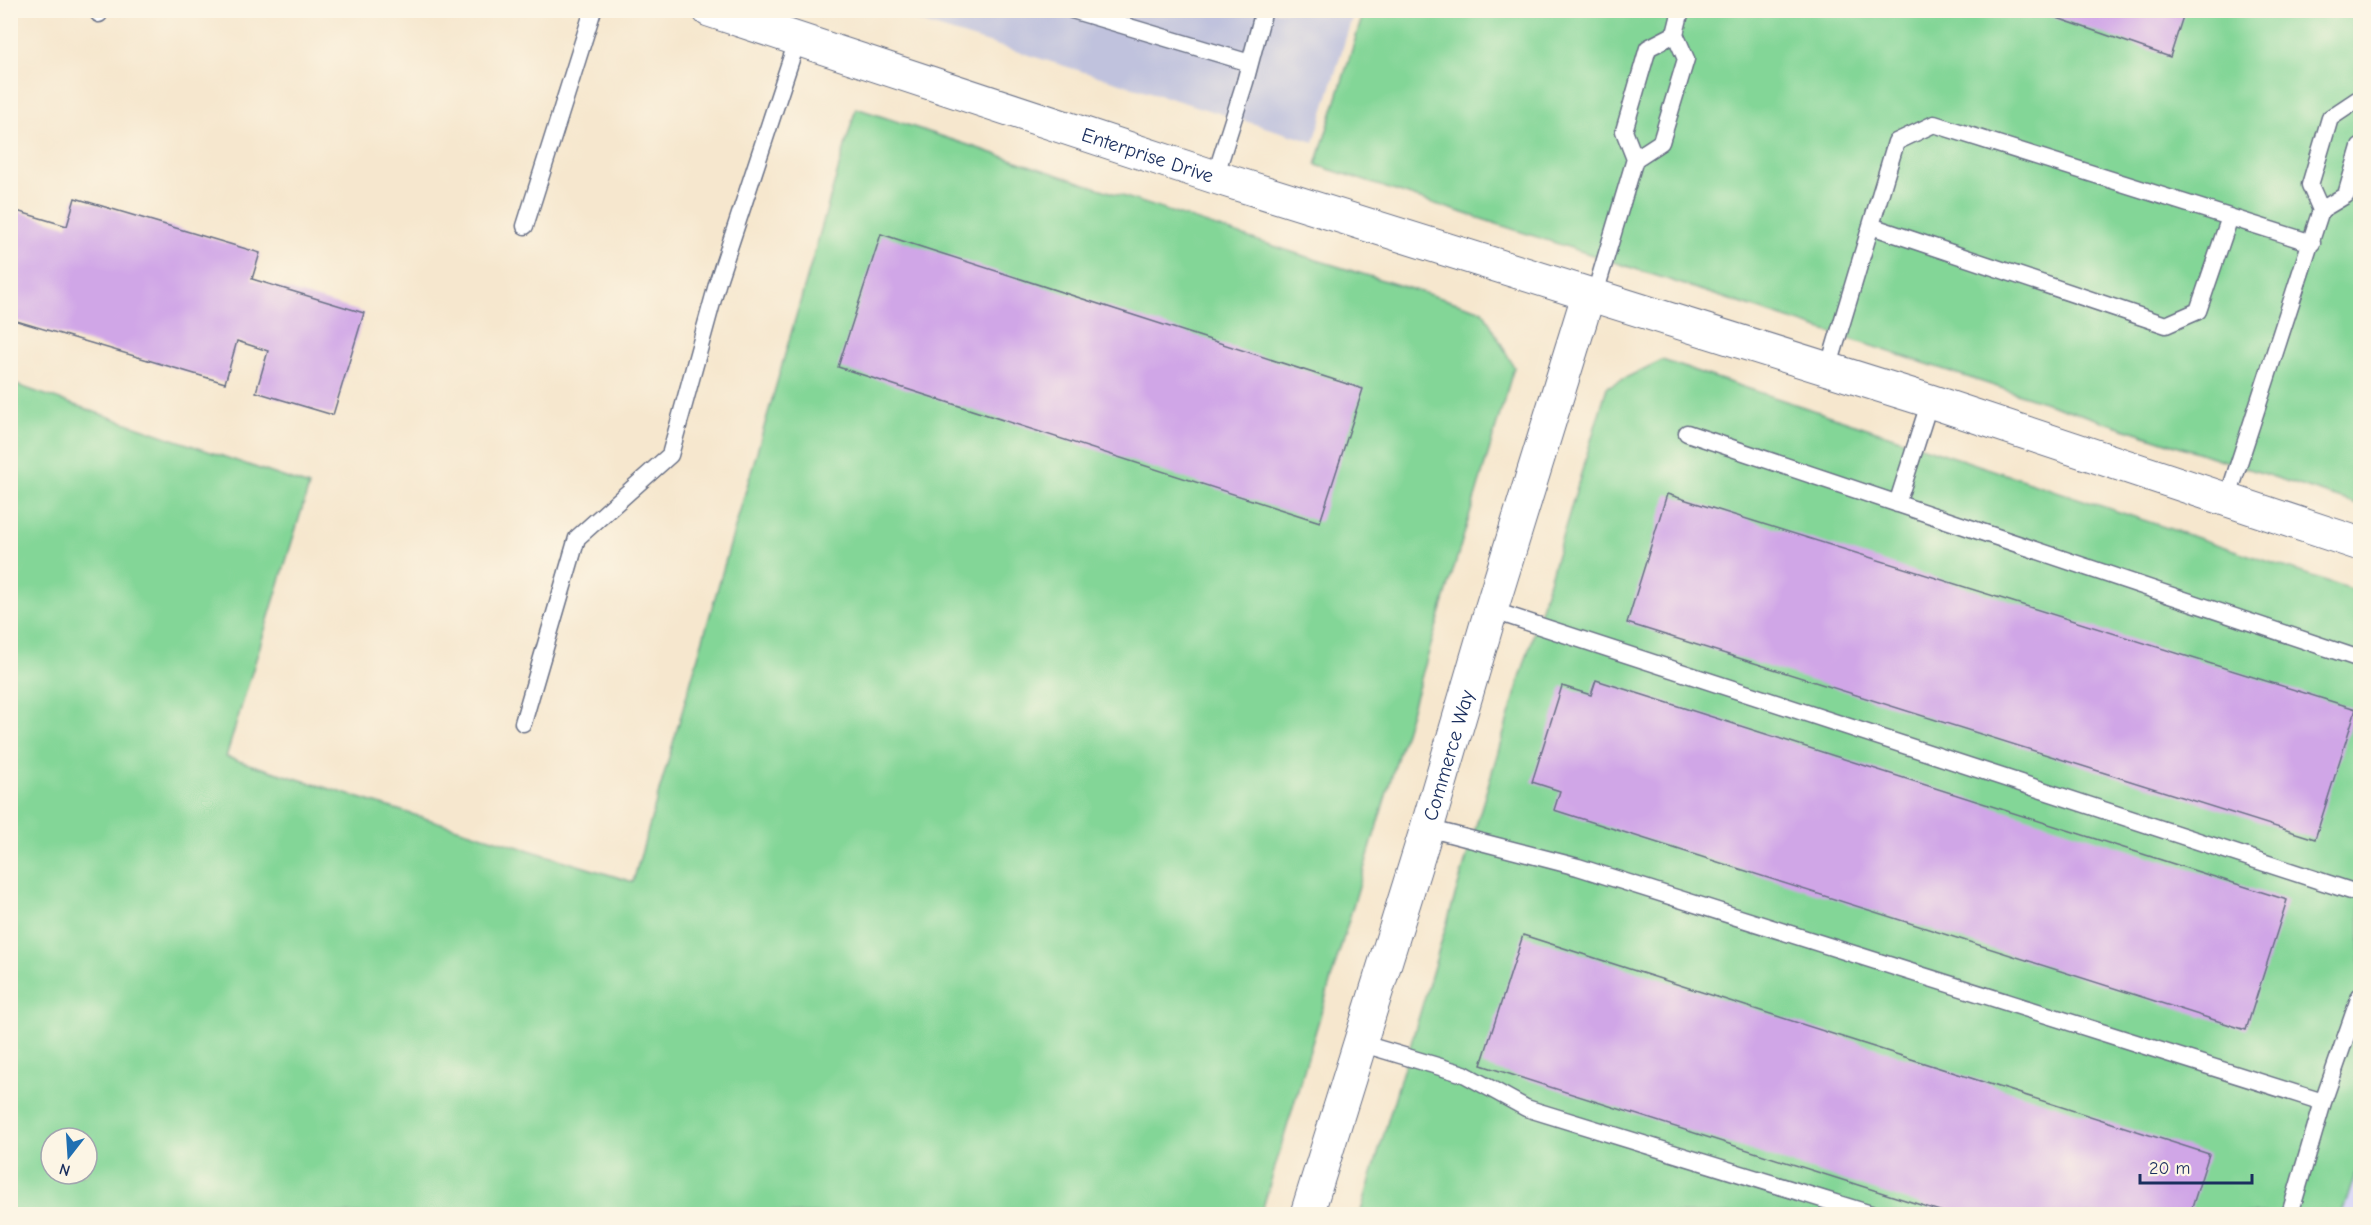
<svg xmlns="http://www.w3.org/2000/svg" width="2371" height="1225" viewBox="0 0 2371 1225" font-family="'Comic Neue',sans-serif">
  <rect width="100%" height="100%" fill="#fcf5e5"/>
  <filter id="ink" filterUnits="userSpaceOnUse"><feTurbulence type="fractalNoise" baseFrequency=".0167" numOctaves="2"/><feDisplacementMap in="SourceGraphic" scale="12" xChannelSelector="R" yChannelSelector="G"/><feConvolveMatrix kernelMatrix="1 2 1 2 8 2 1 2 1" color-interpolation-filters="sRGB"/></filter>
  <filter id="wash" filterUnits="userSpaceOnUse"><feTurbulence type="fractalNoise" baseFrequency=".008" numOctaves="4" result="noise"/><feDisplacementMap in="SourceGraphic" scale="24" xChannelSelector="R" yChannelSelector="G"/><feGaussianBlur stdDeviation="1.35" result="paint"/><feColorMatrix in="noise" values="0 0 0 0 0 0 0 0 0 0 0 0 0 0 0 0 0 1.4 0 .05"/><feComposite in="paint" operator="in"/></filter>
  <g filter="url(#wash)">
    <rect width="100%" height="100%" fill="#f6e7ce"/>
    <path fill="#d9d7f7" d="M2360,1160V1214H2342Z"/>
    <path fill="#c0c2dd" d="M884,11H1354L1314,142Z"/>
    <path fill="#83d697" stroke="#4f827a" stroke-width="1.5" fill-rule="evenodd" d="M1364,11H2360V505L1316,165Z
      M856,108L1307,257L1483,311L1514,367L1261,1214H11V383L309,486L226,757L633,882ZM51,1138H87V1174H51Z
      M1662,360L2360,592V1160L2342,1214H1360L1607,387Z"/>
    <g id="blocks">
      <path fill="#d0a6e7" d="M2034,10H2185L2170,57Z
        M75,198L260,253L252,279L364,313L333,415L256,392L268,351L237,341L225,383L10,319V209L67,226Z
        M881,234L1363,389L1320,522L838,367Z
        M1667,494L2356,709L2315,839L1627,623Z
        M1596,680L2287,900L2246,1030L1554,810L1560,791L1532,782L1562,686L1591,695Z
        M1523,935L2209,1154L2190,1214H1949L1481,1065Z"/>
    </g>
  </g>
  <g filter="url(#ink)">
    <use href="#blocks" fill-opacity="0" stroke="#686f85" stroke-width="1.5"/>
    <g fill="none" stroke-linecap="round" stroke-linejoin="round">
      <defs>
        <path id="service" d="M1072,10L1250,63
          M99,14L100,10
          M1635,159L1661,142L1686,59L1675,34L1681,10
          M1215,177L1245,82L1264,10
          M2321,210L2346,195L2360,147
          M525,226L593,10
          M1871,226L2166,325L2198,311L2230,217
          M1594,297L1635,159L1624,131L1648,48L1675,34
          M1828,369L1896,142L1934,124L2312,243
          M1687,433L2360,659
          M2227,500L2321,210L2310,185L2330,118L2357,100
          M1897,504L1930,401
          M1491,610L2360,894
          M523,723L577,538L670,455L718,281L798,38
          M1427,828L1578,867L2323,1102L2290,1214
          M1360,1043L1464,1074L1526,1108L1871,1214
          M2323,1102L2360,996"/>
        <g id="minor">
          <path id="s1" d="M709,10L1215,177L1930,401L2360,544"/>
          <path id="s2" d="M1307,1214L1427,828L1491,610L1588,296"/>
        </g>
      </defs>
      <use href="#service" stroke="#686f85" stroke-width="19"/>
      <use href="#minor" stroke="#686f85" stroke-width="35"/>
      <use href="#service" stroke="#fff" stroke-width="16"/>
      <use href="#minor" stroke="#fff" stroke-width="33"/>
    </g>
  </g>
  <g text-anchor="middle" stroke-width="6" stroke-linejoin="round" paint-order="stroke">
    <g font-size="20" fill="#1b2f5e" stroke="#fcf5e5">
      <text dy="7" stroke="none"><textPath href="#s1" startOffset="462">Enterprise Drive</textPath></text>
      <text dy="7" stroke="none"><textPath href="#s2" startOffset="480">Commerce Way</textPath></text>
    </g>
  </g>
  <rect width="2371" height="1225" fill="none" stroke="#fcf5e5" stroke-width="36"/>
  <g transform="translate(69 1156) rotate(197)"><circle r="28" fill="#fcf5e5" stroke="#a2a6af" stroke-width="1.5"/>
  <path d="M0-4.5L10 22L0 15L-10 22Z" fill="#1f6fb2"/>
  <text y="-9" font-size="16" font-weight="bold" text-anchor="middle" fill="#1b2f5e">N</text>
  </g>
  <path d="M2140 1174v9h112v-9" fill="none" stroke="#1b2f5e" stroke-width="3"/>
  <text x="2149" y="1174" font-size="18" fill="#1b2f5e" stroke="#fcf5e5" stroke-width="4.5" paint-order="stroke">20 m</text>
</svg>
